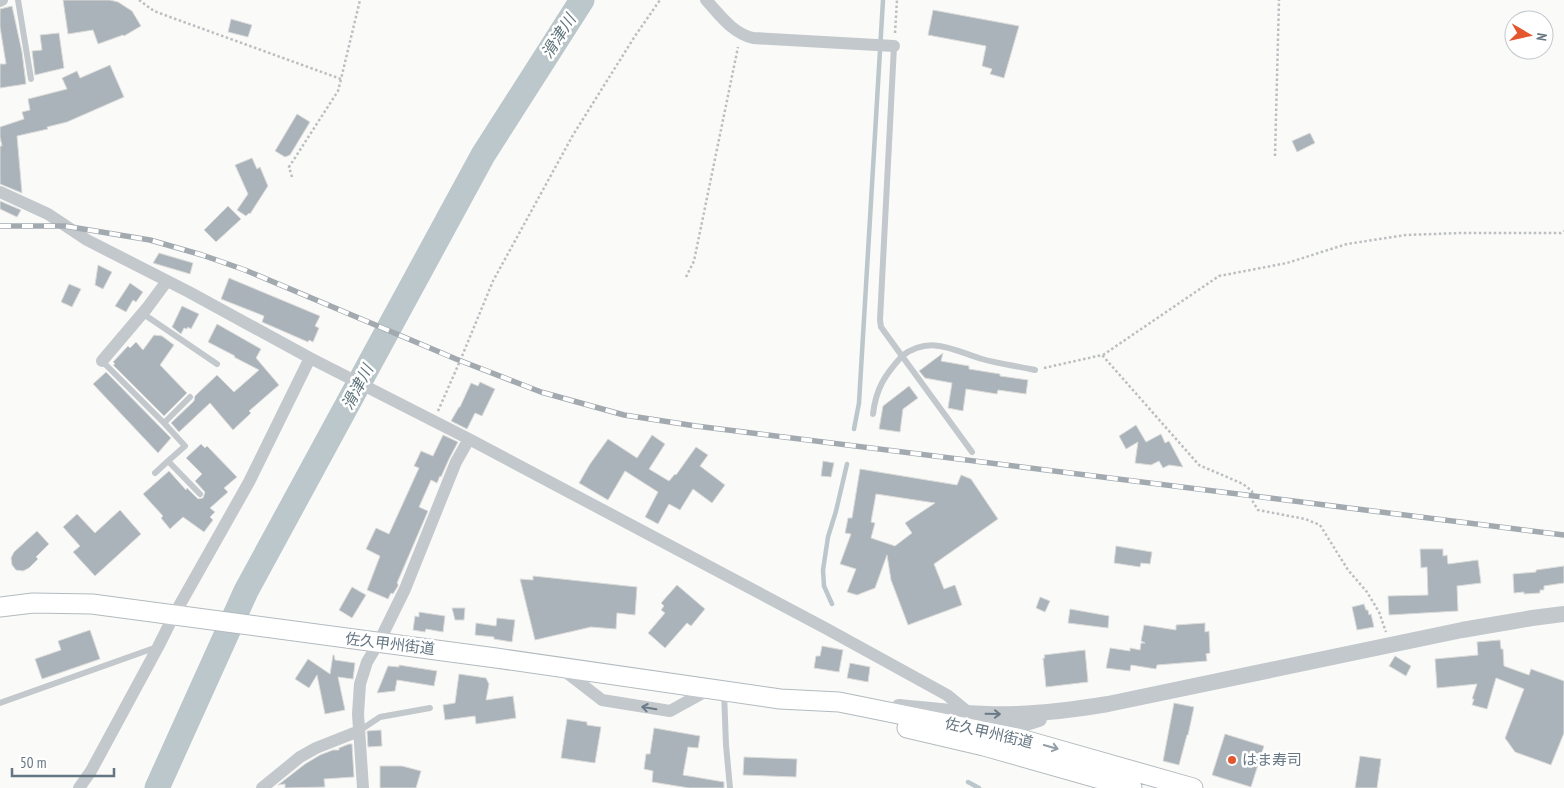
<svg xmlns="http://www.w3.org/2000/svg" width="1564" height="788" viewBox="0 0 1564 788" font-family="'PT Sans Narrow','Noto Sans JP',sans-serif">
  <rect width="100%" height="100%" fill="#fafaf8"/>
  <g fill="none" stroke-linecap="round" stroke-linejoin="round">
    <path stroke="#bbc7cb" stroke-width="4.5" d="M854,429L859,403L883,0
      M832,604L824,586L823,570L828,537L836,511L847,464
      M968,782L979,788"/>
    <path stroke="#bbc7cb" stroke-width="25" d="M157,788L246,591L483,155L582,0"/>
  </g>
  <path fill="#aab3b9" stroke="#dcdcda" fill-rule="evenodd" d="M63,0H110L118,2L132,11L141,26L124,36L123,35L98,44L93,30L68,34Z
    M12,6L22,52L26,84L0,88V64H6L0,27V9Z
    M933,10L1019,26L1004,78L990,74L992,69L982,66L986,46L928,35Z
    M231,19L252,25L248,37L228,32Z
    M59,33L64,68L35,75L32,51L42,50L40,35Z
    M110,65L124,97L67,122L47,127L48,129L17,136L22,193L0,184V146H2L0,137V127L24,119L22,112L30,110L28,99L67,89L62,78L77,71L80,78Z
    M297,114L310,122L290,155L285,157L275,151Z
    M1310,133L1315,143L1297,152L1292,141Z
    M252,158L257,169L260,167L268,186L250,214L249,213L246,216L237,210L248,194L235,165Z
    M0,201L21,210L17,217L0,209Z
    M228,206L241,219L216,242L204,230Z
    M159,253L193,263L190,274L153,263Z
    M98,265L112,272L103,289L95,285Z
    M229,278L320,316L315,326L319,328L313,342L309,340L308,342L262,322L264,316L221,299Z
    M130,283L143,292L136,302L133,300L126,312L115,306Z
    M69,284L81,289L72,307L61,302Z
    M182,306L199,314L191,329L188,327L187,329L184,328L181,334L172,327Z
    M217,324L261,349L256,358L279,385L249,411L251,413L233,430L210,403L179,432L171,423L194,401L195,396L217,375L234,392L259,370L234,357L235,356L208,342Z
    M154,335L162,336L174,345L160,365L187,393L164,416L113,365L115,364L113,362L128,346L130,348L136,342L143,350Z
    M943,353L941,361L969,366V369L1000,374V376L1028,380L1026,394L998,390L997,394L966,389L963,411L948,408L952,383L925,378L919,371Z
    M106,372L171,438L158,453L93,384Z
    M480,382L495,389L482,416L475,413L467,429L451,421L459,407H460L471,383L478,386Z
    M909,386L918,398L903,409L900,432L879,429L883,406Z
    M1136,425L1146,442L1161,434L1165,443L1169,441L1183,467L1169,465L1163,468L1159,461L1151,465L1135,463L1138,442L1126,449L1119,436Z
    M443,435L458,442L449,459L441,477L440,476L437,483L431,480L419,507L428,511L397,583L398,584V586L393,594L391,593L388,599L367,590L380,556L366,549L376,528L389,534L419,468L414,466L421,451L433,456Z
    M652,435L665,444L649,469L669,481L675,474L676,475L696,447L708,455L700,466L725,485L712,503L693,489L680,510L669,504L658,524L645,517L658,492L625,471L608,500L579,483L590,464L608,439L637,458Z
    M201,444L205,448L207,446L237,477L224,488L228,492L210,508L215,512L210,517L213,520L204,532L183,517L170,529L161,518L163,516L143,494L169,471L186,490L187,488L198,499L203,498L205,492L195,481L202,474L186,458Z
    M823,461L834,463L831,477L821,476Z
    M860,469L957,485L961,475L971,479L998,519L934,564L944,589L955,585L962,605L908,625L891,580L887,555L875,588L857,595L847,592L856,569L840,564L851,534L845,533L848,518H852ZM876,494L935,503L905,523L912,533L895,546L871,538L875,523L871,522Z
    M120,510L141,534L95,576L73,552L80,546L63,527L77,514L95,533Z
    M37,531L49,544L36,557L38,559L29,568L23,571L16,570L12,565L11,558L14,552Z
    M1116,546L1152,552L1150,564L1141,563L1140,567L1114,563Z
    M1420,549H1443V556L1447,555L1448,564L1478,560L1481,583L1457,586L1458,611L1389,615L1388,596L1428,595L1427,567L1421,568Z
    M1564,566V583L1544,586V590H1540V593L1524,594V592L1514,593L1513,574L1536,572V570Z
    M533,576L637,587L635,615L617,613L616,629L591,627L535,640L520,579L533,580Z
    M677,585L705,609L691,626L687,623L665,648L648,633L665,613L661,610L664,606L661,603Z
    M352,587L366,595L352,618L339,610Z
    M1040,597L1050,601L1045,612L1036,608Z
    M1364,604L1366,610H1368L1369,615L1371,614L1374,627L1357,630L1352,607Z
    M452,608H465L464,620H455Z
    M1070,609L1109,616L1108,628L1068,623Z
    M419,612L445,616L443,632L426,629L425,632L413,630L415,616L419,617Z
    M497,618L515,620L512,642L494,639V637L475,635L476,623L496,626Z
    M1205,623V632L1209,631L1210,653L1206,654L1207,661L1157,665L1156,669L1131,665L1130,671L1106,668L1110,648L1130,651V648L1140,650L1141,643H1145L1141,641L1144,625L1176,630V625Z
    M90,630L100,659L42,679L35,659L61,650L58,641Z
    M1500,640L1501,649H1503L1504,666L1529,675L1531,669L1564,681V733L1551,765L1515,752L1505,738L1524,689L1496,678L1487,709L1472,705L1474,699H1472L1477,684L1437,688L1435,659L1478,655L1477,642Z
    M822,646L843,650L839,672L814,668L816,656H820Z
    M1085,650L1088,682L1046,687L1043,658H1045L1044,655Z
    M333,655H334L335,660L355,663L353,679L338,677L345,710L325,714L317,675L309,688L295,679L308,659L330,674Z
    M1395,656L1411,666L1406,676L1389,666Z
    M850,663L870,667L868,682L847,678Z
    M399,665L437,671L434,686L397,680L395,691L377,693L388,666L399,667Z
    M459,674L486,678L489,684L486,700L513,696L516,718L476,724L475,716L445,720L443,705L455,703Z
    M1174,703L1194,707L1188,735H1187L1179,765L1163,761Z
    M567,719L587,722V725L601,727L595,763L561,758Z
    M654,728L700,736L698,748L688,747L683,775L724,782V788H689L652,782L653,771L644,769L646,754H650Z
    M381,730L382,746L368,747L367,731Z
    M1225,734L1264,746L1251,787L1212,775Z
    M349,744H352L354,777L324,779L325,787L285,788V784L278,785L305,764L320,755L333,750H339V748Z
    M1360,756L1381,759L1377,788H1355Z
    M744,757L797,759L796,777L743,775Z
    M380,766H402L421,771L416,788H380Z"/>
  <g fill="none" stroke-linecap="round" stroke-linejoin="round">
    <defs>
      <path id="secondary" d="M0,607L33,603L92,604L496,658L780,699L839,702L1017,738L1193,788
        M907,728L984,746L1132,788"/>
    </defs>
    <use href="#secondary" stroke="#b3babf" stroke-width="21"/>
    <path stroke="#bbbfc2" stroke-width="2.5" stroke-dasharray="2.5 2.5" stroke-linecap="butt" d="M139,0L154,11L170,17L341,79L360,0
      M895,33L897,0
      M1275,156L1279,0
      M292,177L289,167L338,91L341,79
      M686,277L694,261L738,47
      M1103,355L1219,276L1287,263L1347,244L1406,235L1460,233H1561L1564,231
      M1044,368L1102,355L1199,465L1243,484L1252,491L1253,502L1258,510L1305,519L1320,525L1348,570L1367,592L1379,612L1386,632
      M438,411L460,361L493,281L573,135L635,36L660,0"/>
    <path stroke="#c3c8cc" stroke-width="6" d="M18,0L31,79
      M894,46L880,320L881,327L902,356C930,335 953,350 982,359C999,364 1018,366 1035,370
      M142,313L217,364
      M102,361L164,423L185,446L168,461L200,494
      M873,414C876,388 885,375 902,356L972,452
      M164,423L190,397
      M155,473L168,461
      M724,692L726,745L730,788
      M0,703L157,647
      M359,731L380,717L430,708"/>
    <path stroke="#c3c8cc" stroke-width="12" d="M706,0C720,15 732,33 753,38L894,46
      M0,1L2,0
      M0,192L48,214L87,240L189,292L310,358L469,439L827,629L947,695L969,713
      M102,361L147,308L167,281
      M562,669L602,700L670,711L710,689
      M79,788L91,771L158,647L174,615L249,482L310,358
      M262,788L300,757L316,748L359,731
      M363,788L358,714L360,684L367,662L379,642L405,589L456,462L469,439"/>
    <path stroke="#c3c8cc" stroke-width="16" d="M899,707C938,711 977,715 1017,714C1048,713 1078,709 1108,704L1462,630L1532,618L1564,614
      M987,730L1017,726L1039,719"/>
    <use href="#secondary" stroke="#fff" stroke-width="19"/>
    <defs>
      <path id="rail" d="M0,226H65L150,240L202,255L245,270L456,359L541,392L624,415L696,426L1564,535"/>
    </defs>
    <use href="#rail" stroke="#a2aab0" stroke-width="5.5"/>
    <use href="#rail" stroke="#fff" stroke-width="4" stroke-dasharray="11" stroke-linecap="butt"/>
  </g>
  <defs><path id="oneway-shaft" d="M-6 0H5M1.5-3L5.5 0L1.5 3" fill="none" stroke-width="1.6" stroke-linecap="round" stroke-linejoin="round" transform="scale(1.25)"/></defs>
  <g stroke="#6a7a87">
    <use href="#oneway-shaft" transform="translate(649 708) rotate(-171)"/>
    <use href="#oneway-shaft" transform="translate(993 714) rotate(1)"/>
  </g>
  <use stroke="#939fa8" href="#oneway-shaft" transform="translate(1051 747) rotate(16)"/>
  <circle fill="#e4572e" stroke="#fff" stroke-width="2" cx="1232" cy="760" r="5"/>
  <g text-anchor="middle" stroke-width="5" stroke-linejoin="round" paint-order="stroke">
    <g font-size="15" fill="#657683" stroke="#fff">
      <text transform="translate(390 644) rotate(7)" y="5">佐久甲州街道</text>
      <text transform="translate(989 733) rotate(13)" y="5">佐久甲州街道</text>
    </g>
    <g font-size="15" fill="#657683" stroke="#fff" text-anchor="start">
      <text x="1242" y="765">はま寿司</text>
    </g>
    <g font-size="16" font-style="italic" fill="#60757c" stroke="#fff">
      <text transform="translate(558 36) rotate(-57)" y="6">滑津川</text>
      <text transform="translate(357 387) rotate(-62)" y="6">滑津川</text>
    </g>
  </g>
  <g transform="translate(1529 35) rotate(99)"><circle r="24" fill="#ffffff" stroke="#c1c8cd"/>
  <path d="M0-4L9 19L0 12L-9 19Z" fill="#e4572e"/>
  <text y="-8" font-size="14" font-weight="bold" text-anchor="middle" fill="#657683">N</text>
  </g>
  <path d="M12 768v8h102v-8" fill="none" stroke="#657683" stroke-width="2.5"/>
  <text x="20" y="768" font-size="15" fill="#657683" stroke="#ffffff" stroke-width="4" paint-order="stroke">50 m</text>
</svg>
